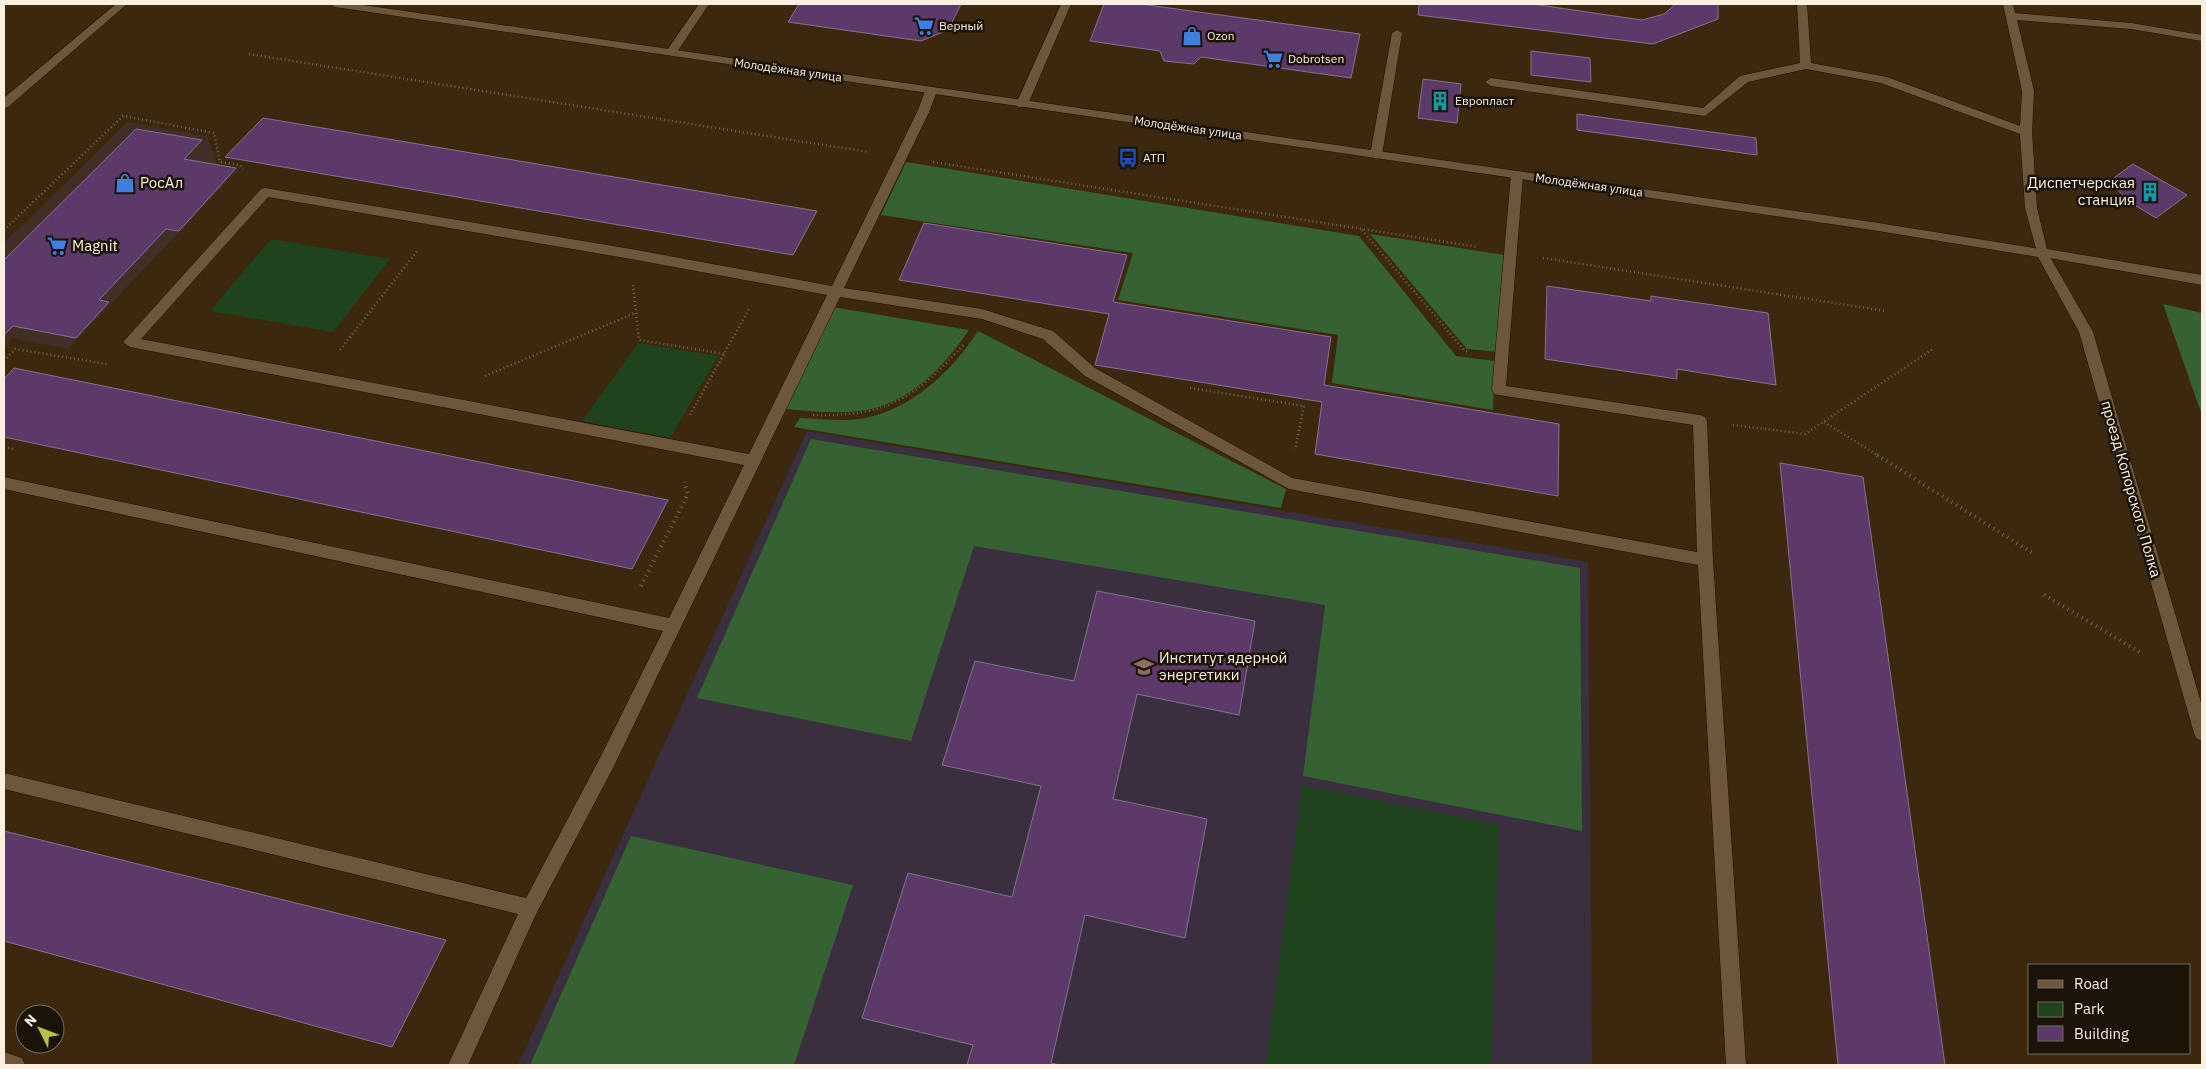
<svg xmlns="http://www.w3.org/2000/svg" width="2206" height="1069" viewBox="0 0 2206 1069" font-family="'IBM Plex Sans',sans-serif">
  <rect width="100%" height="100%" fill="#3b280e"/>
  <path fill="#412f27" d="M128,122L207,136L217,164L240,168L68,349L12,338L4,348V243Z"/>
  <path fill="#3a2f3e" d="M807,431L1588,562L1592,1065H518Z"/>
  <path fill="#1f441d" d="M271,239L390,259L333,332L210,311Z
    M638,343L718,356L670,438L582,421Z
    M1302,785L1499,825L1491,1065H1266Z"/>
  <path fill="#366233" d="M906,162L1359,236L1456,356L1495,361L1493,410L1332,383L1338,335L1118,300L1133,253L881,215Z
    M1370,234L1504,255L1498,352L1467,349Z
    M2163,304L2202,313V415Z
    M833,307L969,330C943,368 909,404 861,411C836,414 809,411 784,409Z
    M978,331L1286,489L1281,508L794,427L800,418C821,419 844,422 865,418C912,409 953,370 978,331Z
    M811,439L1580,568L1582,831L1303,776L1325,605L974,546L911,741L697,698Z
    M631,836L853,885L794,1065H530Z"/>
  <path fill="#5b3969" stroke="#86728e" d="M799,4H961L948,30L921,41L788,22Z
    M1104,4H1140L1360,34L1351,78L1201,57L1194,64L1164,61L1160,51L1090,41Z
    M1419,4H1532L1642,20L1664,14L1676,4H1718V19L1653,44L1418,15Z
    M1531,51L1590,58L1591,82L1531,75Z
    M1423,79L1461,84L1457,123L1418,118Z
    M1577,114L1756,138L1757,155L1577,130Z
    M263,118L817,211L793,255L225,157Z
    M136,129L202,140L184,159L236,168L179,231L166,229L99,300L109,302L76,338L13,326L4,335V260Z
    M2133,164L2187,195L2156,218L2128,201L2116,188L2115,177Z
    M924,223L1127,255L1113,302L1331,337L1324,385L1559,424L1558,496L1315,454L1322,402L1095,365L1109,314L899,280Z
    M1547,286L1651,301V296L1768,313L1776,385L1677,369V379L1545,359Z
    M14,368L668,500L632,569L4,437V379Z
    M1780,463L1863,477L1945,1065H1838Z
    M1097,591L1255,621L1239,715L1137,694L1113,799L1207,819L1185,938L1085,915L1051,1063L1060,1065H967L973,1045L862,1018L908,873L1012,897L1041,786L942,765L975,661L1074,681Z
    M4,831L446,940L392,1047L4,941Z"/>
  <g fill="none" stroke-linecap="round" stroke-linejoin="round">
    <defs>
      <path id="lane" d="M699,4H709L675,55H667L665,53Z
        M1061,4H1071L1028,104L1026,107H1018L1016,104Z
        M1797,4H1807L1811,63L1887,77L2020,126L2022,91L2003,4H2013L2015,13L2131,23L2202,35V41L2131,29L2017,20L2034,91L2032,132L2037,208L2047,249L2202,275V285L2038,256L2025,208L2020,134L1881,83L1806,69L1748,82L1705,116L1491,86L1485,82L1491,78L1703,108L1740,76L1800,63Z
        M1397,30L1402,33L1382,155L1376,159L1370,155L1392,33Z
        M931,87L937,91L930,110L844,288L982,309L1053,331L1095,368L1292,478L1697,552L1693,425L1499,395L1494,394L1492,390L1511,175L1517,171L1521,172L1523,175L1506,386L1700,415L1705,417L1707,421L1713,560L1746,1065H1726L1698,565L1289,489L1085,376L1043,339L982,319L840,297L613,768L536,914L468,1065H448L518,914L4,789V773L526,898L601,756L663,631L4,489V477L669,618L744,465L130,347L123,342L261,189L265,188L631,249L832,286L918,110L925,91ZM268,197L631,259L827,295L749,454L141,339Z
        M4,1052L22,1058L25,1065H4Z"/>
      <path id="street" d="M330,4H356L1872,222L2046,250L2093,332L2202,706V741L2196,738L2194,733L2079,332L2038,257L1872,230L335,7Z"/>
      <path id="secondary" d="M116,4H127L8,107L4,108V98Z"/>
    </defs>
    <use href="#lane" stroke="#211000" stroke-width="1"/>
    <use href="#street" stroke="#211000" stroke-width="1"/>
    <use href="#secondary" stroke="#211000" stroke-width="1"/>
    <path stroke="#77664f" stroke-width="2.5" stroke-dasharray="1 3" stroke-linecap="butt" d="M249,54L868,152
      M933,162L1478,247
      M4,230L123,116L214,133L220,162L240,165L243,169
      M1362,230L1465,351L1469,352
      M1543,258L1886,311
      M633,285L639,340L725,354
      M340,350L418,250
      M4,361L15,349L107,364
      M485,376L635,313
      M1190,388L1304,406L1295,450
      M690,415L749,309
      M813,415C887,417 915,398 964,344
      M1824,422L1879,456
      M1733,425L1805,434L1933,349
      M4,447L13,449"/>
    <path stroke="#77664f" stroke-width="4" stroke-dasharray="1 4.5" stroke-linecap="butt" d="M1877,455L2034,554
      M641,586L688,494L684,482
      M2044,595L2143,654"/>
    <use href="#lane" fill="#6c573d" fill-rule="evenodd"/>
    <use href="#street" fill="#6c573d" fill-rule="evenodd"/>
    <use href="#secondary" fill="#6c573d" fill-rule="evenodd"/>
  </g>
  <defs>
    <symbol id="supermarket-bare" viewBox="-9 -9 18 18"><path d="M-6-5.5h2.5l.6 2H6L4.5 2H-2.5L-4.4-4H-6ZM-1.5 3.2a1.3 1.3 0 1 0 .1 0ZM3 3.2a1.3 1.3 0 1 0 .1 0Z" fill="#3f7fe0" stroke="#1b1308" stroke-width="2.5" paint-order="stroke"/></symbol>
    <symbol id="shop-bare" viewBox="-9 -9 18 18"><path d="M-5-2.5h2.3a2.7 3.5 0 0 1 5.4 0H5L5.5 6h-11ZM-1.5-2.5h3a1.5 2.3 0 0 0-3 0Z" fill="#3f7fe0" stroke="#1b1308" stroke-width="2.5" paint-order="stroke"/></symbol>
    <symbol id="building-bare" viewBox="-9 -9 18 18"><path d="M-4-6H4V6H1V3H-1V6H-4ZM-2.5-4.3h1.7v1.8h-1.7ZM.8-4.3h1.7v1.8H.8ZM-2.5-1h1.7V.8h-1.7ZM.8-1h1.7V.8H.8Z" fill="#0f9aa8" stroke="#1b1308" stroke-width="2.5" paint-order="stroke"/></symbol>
    <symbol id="bus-bare" viewBox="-9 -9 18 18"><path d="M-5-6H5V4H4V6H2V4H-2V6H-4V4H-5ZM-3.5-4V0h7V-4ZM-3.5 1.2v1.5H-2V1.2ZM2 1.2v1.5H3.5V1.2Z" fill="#1a4fb4" stroke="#1b1308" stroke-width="2.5" paint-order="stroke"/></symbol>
    <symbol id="university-bare" viewBox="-9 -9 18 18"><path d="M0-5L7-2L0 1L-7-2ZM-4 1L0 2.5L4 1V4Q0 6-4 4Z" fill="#8d6e63" stroke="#1b1308" stroke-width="2.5" paint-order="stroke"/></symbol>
  </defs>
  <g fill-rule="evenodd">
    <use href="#supermarket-bare" x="910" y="12" width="28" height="28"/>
    <use href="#shop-bare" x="1178" y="22" width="28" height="28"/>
    <use href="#supermarket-bare" x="1259" y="45" width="28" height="28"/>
    <use href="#building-bare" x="1426" y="87" width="28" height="28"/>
    <use href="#bus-bare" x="1114" y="144" width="28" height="28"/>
    <use href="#shop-bare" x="111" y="169" width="28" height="28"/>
    <use href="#building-bare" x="2136" y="178" width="28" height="28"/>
    <use href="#supermarket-bare" x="43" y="232" width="28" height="28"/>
    <use href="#university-bare" x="1130" y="653" width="28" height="28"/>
  </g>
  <g text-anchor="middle" stroke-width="5" stroke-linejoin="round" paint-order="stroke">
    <g font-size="12" fill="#fcefe0" stroke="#1b1308" text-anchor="start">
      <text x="939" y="30">Верный</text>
      <text x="1207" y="40">Ozon</text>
      <text x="1288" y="63">Dobrotsen</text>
      <text x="1455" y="105">Европласт</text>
      <text x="1143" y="162">АТП</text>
    </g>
    <g font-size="12" fill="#fcefe0" stroke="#1b1308">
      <text transform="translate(788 70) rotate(8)" y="4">Молодёжная улица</text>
      <text transform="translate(1188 128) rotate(8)" y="4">Молодёжная улица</text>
      <text transform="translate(1589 185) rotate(8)" y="4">Молодёжная улица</text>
    </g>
    <g font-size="15" fill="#fcefe0" stroke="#1b1308" text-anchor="start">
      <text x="140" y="188">РосАл</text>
      <text x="2135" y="188" text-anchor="end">Диспетчерская<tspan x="2135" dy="17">станция</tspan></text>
      <text x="72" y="251">Magnit</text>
      <text x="1159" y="663">Институт ядерной<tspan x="1159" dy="17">энергетики</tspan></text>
    </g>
    <g font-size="15" fill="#fcefe0" stroke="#1b1308">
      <text transform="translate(2131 489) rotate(74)" y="5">проезд Копорского Полка</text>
    </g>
  </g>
  <rect width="2206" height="1069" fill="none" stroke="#fcefe0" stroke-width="10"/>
  <rect x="2028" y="964" width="162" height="90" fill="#1b1308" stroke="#756b5e"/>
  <rect x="2038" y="980" width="25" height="8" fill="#6c573d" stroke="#756b5e"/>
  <text x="2074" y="989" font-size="15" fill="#fcefe0">Road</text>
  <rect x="2038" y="1002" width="25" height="15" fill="#1f441d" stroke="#756b5e"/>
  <text x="2074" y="1014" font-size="15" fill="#fcefe0">Park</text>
  <rect x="2038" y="1026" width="25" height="15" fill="#5b3969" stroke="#756b5e"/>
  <text x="2074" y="1039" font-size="15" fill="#fcefe0">Building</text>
  <g transform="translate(40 1029) rotate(312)"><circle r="24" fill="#1b1308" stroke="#756b5e"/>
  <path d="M0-4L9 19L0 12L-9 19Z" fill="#b7c148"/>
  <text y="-8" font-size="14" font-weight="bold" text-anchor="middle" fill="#fcefe0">N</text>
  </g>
</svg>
